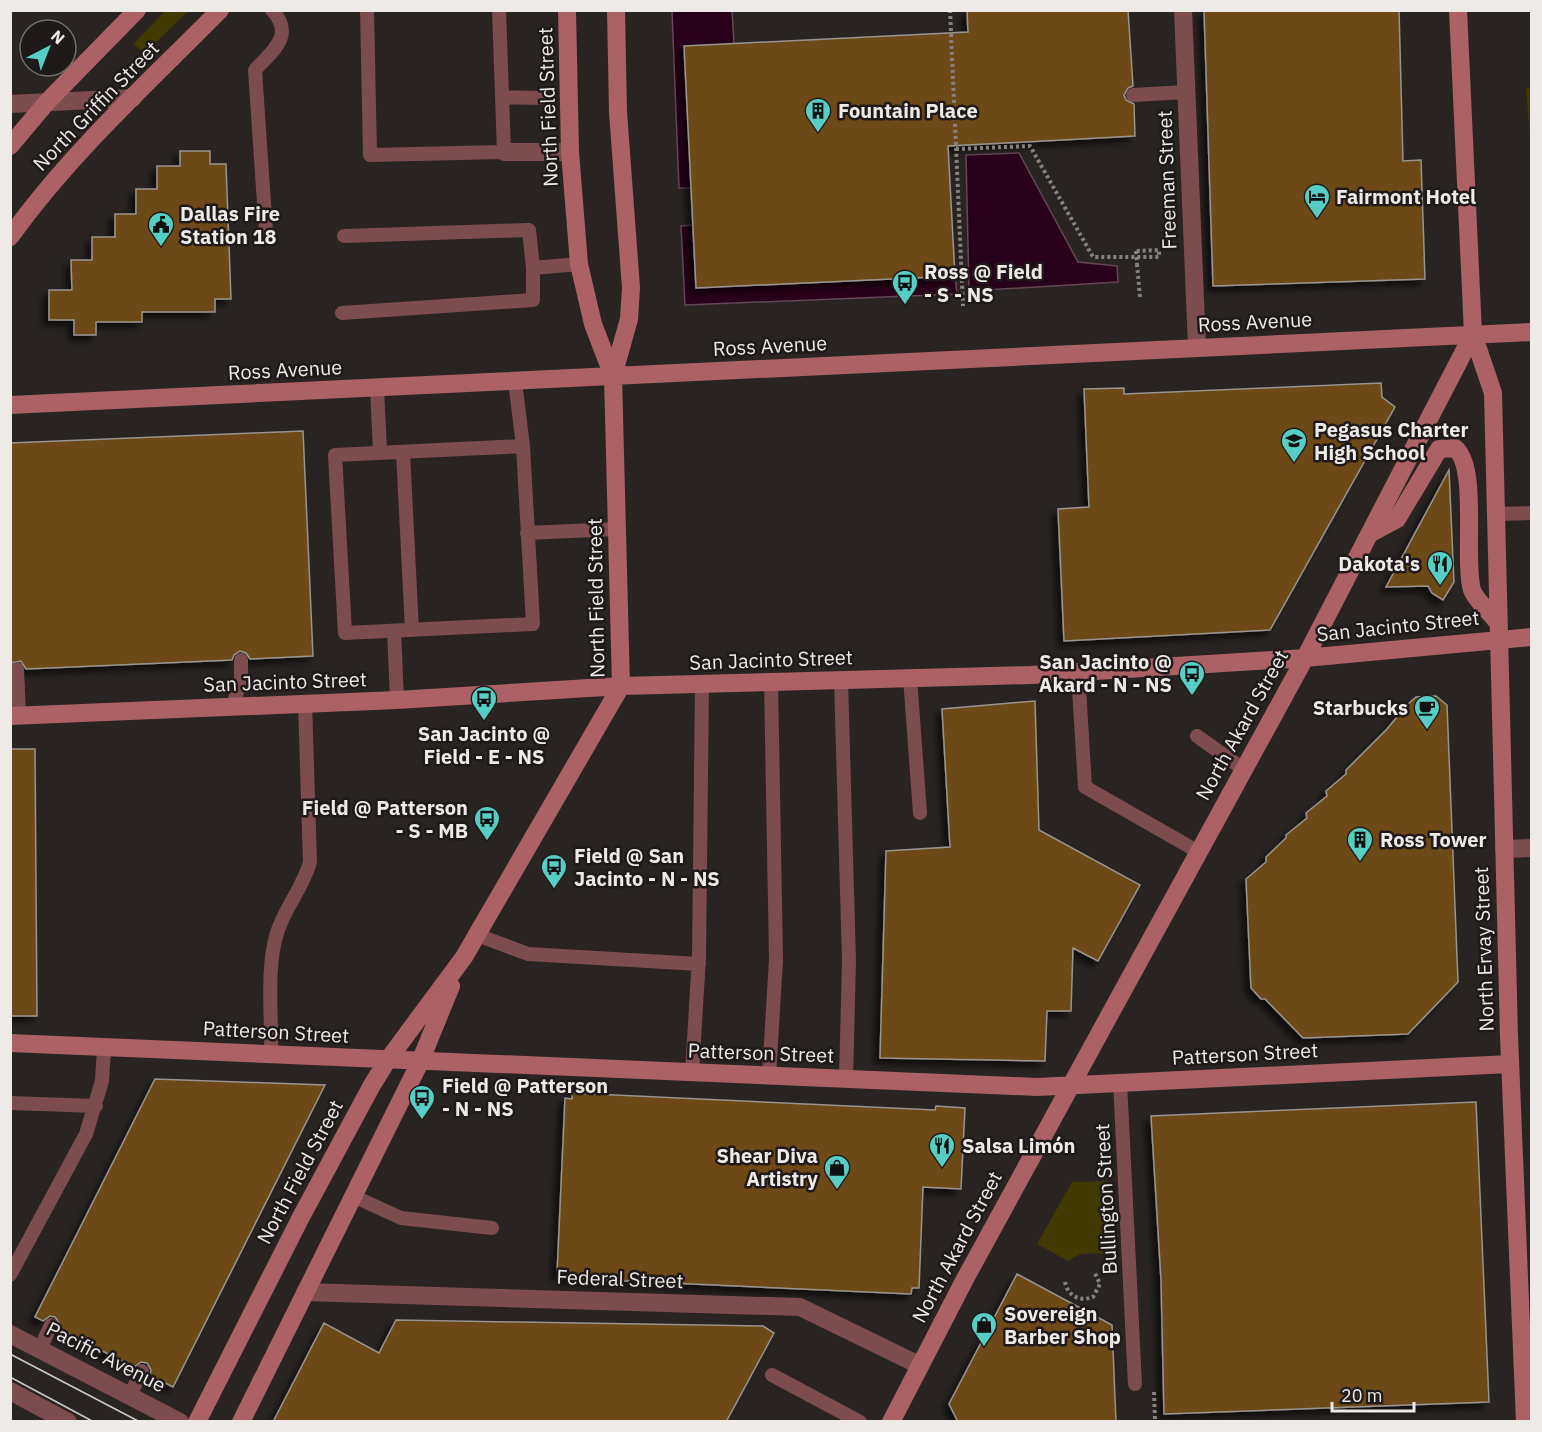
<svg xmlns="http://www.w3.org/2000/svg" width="1542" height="1432" viewBox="0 0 1542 1432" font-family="'IBM Plex Sans',sans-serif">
  <defs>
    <filter id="shadow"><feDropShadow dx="-5.5" dy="5.5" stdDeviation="3" flood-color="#0009"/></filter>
  </defs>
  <rect width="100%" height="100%" fill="#292422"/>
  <path fill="#403900" d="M165,11H188L145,53L133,44Z
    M1531,87H1532L1531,149L1526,88Z
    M1109,1181L1112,1253L1080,1254L1068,1261L1037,1244L1072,1182Z"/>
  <path fill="#290019" stroke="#644657" stroke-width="1.5" d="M672,11H732L734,44L691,188H679Z
    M1019,153L1078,262L1117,266L1118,282L969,291L966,155Z
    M693,225L696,288L955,276L957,294L685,305L681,226Z"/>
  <path fill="#6c4912" stroke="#989490" stroke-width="1.5" filter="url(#shadow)" d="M967,10H1128L1133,86L1128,88L1124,95L1126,100L1134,104L1135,136L948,146L955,276L696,288L684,46L968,32Z
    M1204,10H1399L1403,161L1421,160L1425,279L1213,286Z
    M180,151H210V164H226L231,299H215V312H142V322H96V335H74V320H49V290H72L71,260H92V237H115V214H136V189H157V166H180Z
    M1381,383L1382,397L1395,407L1270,630L1064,641L1058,509L1089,507L1084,389L1124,388V394Z
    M303,431L313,656L250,659L246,653L240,651L234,655L232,660L26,669L21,661L10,663V443Z
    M1449,470L1454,582L1443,600L1432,593L1428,586L1386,587Z
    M1436,696L1447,705L1458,982L1408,1034L1303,1038L1265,999H1261L1251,988L1246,879L1266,862V857L1286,838V835L1307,818L1306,813L1327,796L1326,791L1346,774V770L1387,729L1406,706L1416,697Z
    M1035,701L1039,830L1140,885L1098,961L1073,948L1071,1011H1047L1045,1061L880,1058L886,851L950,847L942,709Z
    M10,749H35L37,1016H10Z
    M155,1079L325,1085L173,1387L150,1375L151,1370L147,1363L141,1362L134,1367L59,1329L60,1324L55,1317L50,1316L43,1321L35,1317Z
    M572,1093L935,1110L936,1106L965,1108L961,1189L923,1187L919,1288H912L911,1294L561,1278L562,1274H557L565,1098L572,1099Z
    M1476,1102L1489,1402L1164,1414L1161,1280L1151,1116Z
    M1017,1274L1112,1325L1116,1422H958L949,1404Z
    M396,1320L763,1326L774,1333L726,1422H273L324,1323L379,1353Z"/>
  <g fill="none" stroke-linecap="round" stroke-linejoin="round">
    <path stroke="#868280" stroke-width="4" stroke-dasharray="3 3" stroke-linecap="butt" d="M950,10L963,306
      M956,149L1030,146L1093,257H1159V250L1136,251
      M1137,264L1140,297
      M1065,1282C1068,1296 1079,1302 1093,1297L1100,1284L1094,1271
      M1154,1392L1155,1421"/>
    <path stroke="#7c4c4f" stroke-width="14" d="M367,10L370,155L504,152L499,10
      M1133,95L1186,92
      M502,97L544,98
      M266,233L255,70C271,52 296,36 272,10
      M344,236L529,230L533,268L579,264
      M342,313L533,300V268
      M515,381L523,446L533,624L345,633L335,455L523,446
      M377,388L380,452
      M403,452L412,630
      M1496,514L1531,513
      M527,533L617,529
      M394,631L397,700
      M17,669L19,715
      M1078,672L1085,787L1197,851
      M910,678L920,813
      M841,680L849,961L846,1079
      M233,706L241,679V660
      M1197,736L1243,769
      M477,935L528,954L699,964
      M271,1054C272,1017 266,967 277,933C285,907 303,888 310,862L305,703
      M692,1073L699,957L702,684
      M769,1076L776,959L771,681
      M1120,1083L1135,1384
      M10,1103L96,1106
      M353,1196L401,1218L492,1228
      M10,1275L86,1134L102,1081L104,1048
      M40,1349L51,1325
      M772,1375L860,1422
      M130,1395L142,1371"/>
    <path stroke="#7c4c4f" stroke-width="18" d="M1183,10L1197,347
      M10,104L133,98
      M504,152H570
      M1504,849L1532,848
      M305,1292L800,1307L919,1365
      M10,1334L180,1422
      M10,1391L68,1422"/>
    <path stroke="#ac6167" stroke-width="18" d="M567,10L570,152L579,264L593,324L613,376
      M10,146L47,102L137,10
      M10,237C70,153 148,83 220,10
      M1473,334L1493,393L1509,1036L1525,1422
      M10,405L1532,332
      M1371,533L1397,519L1439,449L1455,448C1479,467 1463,559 1472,590C1476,601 1491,613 1498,623
      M10,716L397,700L621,686L1031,675L1305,658L1532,637
      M10,1043L1037,1087L1510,1064
      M197,1422L301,1217L372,1085L387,1061L464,957L621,686L613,376L629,319L631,288L618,112L616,10
      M241,1422L420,1062L451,986
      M891,1422L965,1279L1305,658L1473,334L1458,10"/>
    <path stroke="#cdcac8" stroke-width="1.5" d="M10,1354L140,1422
      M10,1377L94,1422"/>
    <path stroke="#868280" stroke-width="4" stroke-dasharray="3 3" stroke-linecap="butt" d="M1136,251L1137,264"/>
  </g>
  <defs>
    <symbol id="building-pin" viewBox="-11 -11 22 30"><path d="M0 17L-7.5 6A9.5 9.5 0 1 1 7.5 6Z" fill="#56cec4" stroke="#1f1a19"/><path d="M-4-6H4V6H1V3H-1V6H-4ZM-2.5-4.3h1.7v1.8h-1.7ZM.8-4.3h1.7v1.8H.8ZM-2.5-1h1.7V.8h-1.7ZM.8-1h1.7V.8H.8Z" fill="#111"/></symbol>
    <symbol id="hotel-pin" viewBox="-11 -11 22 30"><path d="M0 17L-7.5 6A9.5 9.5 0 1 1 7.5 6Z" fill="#56cec4" stroke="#1f1a19"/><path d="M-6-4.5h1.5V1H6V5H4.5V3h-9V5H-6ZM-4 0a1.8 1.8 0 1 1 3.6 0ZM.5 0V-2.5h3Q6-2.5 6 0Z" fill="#111"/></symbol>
    <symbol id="civic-pin" viewBox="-11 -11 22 30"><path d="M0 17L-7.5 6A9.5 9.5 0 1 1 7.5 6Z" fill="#56cec4" stroke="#1f1a19"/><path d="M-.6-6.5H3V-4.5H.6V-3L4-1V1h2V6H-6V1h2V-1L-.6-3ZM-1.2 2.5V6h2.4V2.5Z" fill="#111"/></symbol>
    <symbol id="bus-pin" viewBox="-11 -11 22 30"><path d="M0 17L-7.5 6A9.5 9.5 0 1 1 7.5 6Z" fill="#56cec4" stroke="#1f1a19"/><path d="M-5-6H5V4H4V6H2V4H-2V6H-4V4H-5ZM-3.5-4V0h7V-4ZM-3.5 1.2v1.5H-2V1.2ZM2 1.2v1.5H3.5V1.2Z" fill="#111"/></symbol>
    <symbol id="school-pin" viewBox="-11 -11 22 30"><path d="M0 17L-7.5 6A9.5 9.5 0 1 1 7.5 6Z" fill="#56cec4" stroke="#1f1a19"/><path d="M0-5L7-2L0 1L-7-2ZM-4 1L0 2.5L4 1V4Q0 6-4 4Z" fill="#111"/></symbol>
    <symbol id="restaurant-pin" viewBox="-11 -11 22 30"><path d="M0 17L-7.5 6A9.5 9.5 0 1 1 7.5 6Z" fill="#56cec4" stroke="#1f1a19"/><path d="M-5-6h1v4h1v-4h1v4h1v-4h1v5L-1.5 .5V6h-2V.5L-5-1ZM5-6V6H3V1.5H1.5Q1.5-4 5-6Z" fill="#111"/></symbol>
    <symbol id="cafe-pin" viewBox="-11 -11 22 30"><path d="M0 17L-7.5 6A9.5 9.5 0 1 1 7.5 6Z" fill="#56cec4" stroke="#1f1a19"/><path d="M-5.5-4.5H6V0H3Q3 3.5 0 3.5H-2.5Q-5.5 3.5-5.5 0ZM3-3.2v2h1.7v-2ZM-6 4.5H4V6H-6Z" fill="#111"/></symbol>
    <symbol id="shop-pin" viewBox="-11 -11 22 30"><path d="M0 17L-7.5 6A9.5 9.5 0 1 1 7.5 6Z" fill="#56cec4" stroke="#1f1a19"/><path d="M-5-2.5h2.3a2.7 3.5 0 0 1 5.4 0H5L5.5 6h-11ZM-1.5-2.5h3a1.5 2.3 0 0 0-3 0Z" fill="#111"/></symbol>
  </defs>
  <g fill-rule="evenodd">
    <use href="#building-pin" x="803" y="96" width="30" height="40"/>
    <use href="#hotel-pin" x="1302" y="182" width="30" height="40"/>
    <use href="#civic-pin" x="146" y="210" width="30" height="40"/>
    <use href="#bus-pin" x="890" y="268" width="30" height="40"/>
    <use href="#school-pin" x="1279" y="426" width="30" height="40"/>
    <use href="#restaurant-pin" x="1425" y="549" width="30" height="40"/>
    <use href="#bus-pin" x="1177" y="659" width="30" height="40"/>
    <use href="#bus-pin" x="469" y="684" width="30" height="40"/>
    <use href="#cafe-pin" x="1412" y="693" width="30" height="40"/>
    <use href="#bus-pin" x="472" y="804" width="30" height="40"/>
    <use href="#building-pin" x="1345" y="825" width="30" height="40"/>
    <use href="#bus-pin" x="539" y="852" width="30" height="40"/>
    <use href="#bus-pin" x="407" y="1083" width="30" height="40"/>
    <use href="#restaurant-pin" x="927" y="1131" width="30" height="40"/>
    <use href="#shop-pin" x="822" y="1153" width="30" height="40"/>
    <use href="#shop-pin" x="969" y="1310" width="30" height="40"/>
  </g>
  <g text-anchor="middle" stroke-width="5" stroke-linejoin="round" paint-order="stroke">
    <g font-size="20" fill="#edeae8" stroke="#1f1a19">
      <text transform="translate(96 106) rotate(-46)" y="7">North Griffin Street</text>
      <text transform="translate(548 107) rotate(-92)" y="7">North Field Street</text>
      <text transform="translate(1167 180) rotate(-92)" y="7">Freeman Street</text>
      <text transform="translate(1255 322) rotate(-3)" y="7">Ross Avenue</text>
      <text transform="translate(770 346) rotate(-3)" y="7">Ross Avenue</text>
      <text transform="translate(285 370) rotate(-3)" y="7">Ross Avenue</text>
      <text transform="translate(596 598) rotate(-91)" y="7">North Field Street</text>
      <text transform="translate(1398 626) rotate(-6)" y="7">San Jacinto Street</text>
      <text transform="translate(771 660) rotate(-2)" y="7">San Jacinto Street</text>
      <text transform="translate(285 682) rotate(-2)" y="7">San Jacinto Street</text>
      <text transform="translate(1242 725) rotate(-61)" y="7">North Akard Street</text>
      <text transform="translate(1484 949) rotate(-92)" y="7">North Ervay Street</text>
      <text transform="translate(276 1032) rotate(3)" y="7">Patterson Street</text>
      <text transform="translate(761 1053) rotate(2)" y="7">Patterson Street</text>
      <text transform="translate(1245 1054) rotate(-3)" y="7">Patterson Street</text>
      <text transform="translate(300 1172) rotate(-62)" y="7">North Field Street</text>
      <text transform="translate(1106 1199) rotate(-93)" y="7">Bullington Street</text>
      <text transform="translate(957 1247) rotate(-62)" y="7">North Akard Street</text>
      <text transform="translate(620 1279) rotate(2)" y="7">Federal Street</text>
      <text transform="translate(106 1357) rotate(27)" y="7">Pacific Avenue</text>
    </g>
    <g font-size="20" font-weight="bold" fill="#edeae8" stroke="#1f1a19" text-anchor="start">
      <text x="838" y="118">Fountain Place</text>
      <text x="1336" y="204">Fairmont Hotel</text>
      <text x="180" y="221">Dallas Fire<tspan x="180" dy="23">Station 18</tspan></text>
      <text x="924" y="279">Ross @ Field<tspan x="924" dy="23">- S - NS</tspan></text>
      <text x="1314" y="437">Pegasus Charter<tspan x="1314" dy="23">High School</tspan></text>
      <text x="1420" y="571" text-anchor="end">Dakota's</text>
      <text x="1172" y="669" text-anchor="end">San Jacinto @<tspan x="1172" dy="23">Akard - N - NS</tspan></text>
      <text x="1408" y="715" text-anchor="end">Starbucks</text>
      <text x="484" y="741" text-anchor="middle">San Jacinto @<tspan x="484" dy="23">Field - E - NS</tspan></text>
      <text x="468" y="815" text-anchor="end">Field @ Patterson<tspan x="468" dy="23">- S - MB</tspan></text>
      <text x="1380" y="847">Ross Tower</text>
      <text x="574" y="863">Field @ San<tspan x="574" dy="23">Jacinto - N - NS</tspan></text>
      <text x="442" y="1093">Field @ Patterson<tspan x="442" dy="23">- N - NS</tspan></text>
      <text x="962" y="1153">Salsa Limón</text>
      <text x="818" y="1163" text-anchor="end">Shear Diva<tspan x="818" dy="23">Artistry</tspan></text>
      <text x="1004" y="1321">Sovereign<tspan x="1004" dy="23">Barber Shop</tspan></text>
    </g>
  </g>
  <rect width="1542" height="1432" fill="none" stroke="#edeae8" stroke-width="24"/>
  <g transform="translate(48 48) rotate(42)"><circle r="28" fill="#1f1a19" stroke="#716d6c" stroke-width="1.5"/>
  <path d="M0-4.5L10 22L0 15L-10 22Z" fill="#56cec4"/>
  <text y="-9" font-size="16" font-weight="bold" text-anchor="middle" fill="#edeae8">N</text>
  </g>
  <path d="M1332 1402v9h82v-9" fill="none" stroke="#edeae8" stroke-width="3"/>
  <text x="1341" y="1402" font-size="18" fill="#edeae8" stroke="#1f1a19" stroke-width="4.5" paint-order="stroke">20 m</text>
</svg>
